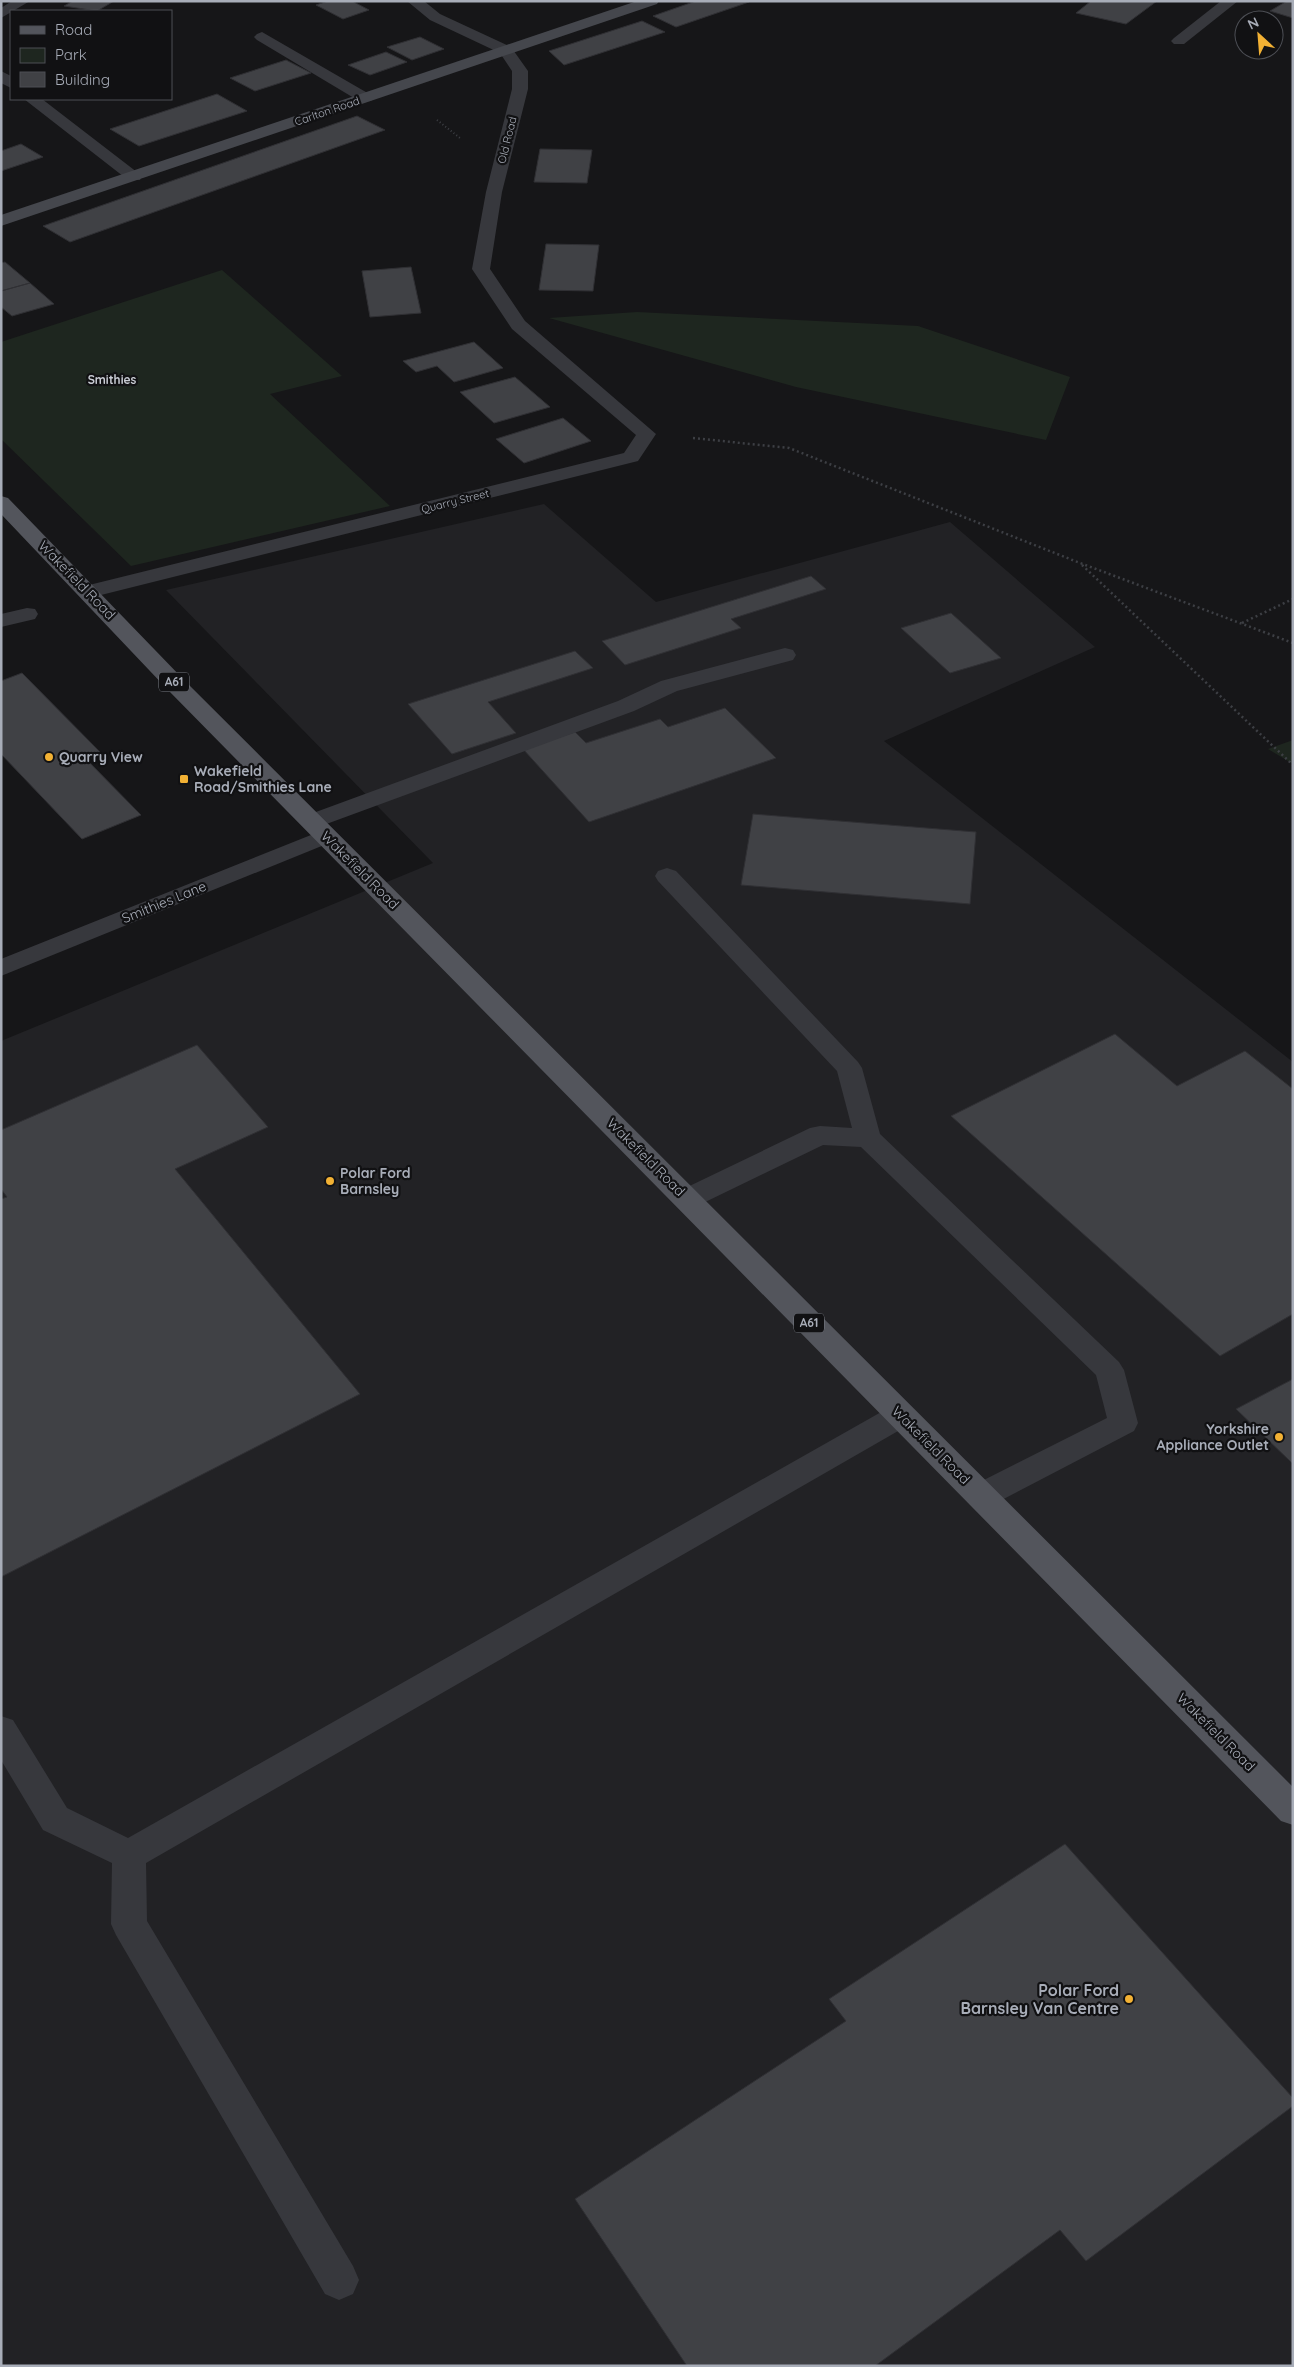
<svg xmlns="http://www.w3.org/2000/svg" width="1294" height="2367" viewBox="0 0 1294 2367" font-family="Quicksand,sans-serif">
  <rect width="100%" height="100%" fill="#161618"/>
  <path fill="#222225" d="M544,504L656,602L950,522L1095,647L884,741L1293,1062V2366H1V1041L433,863L166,590Z"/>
  <path fill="#1e261f" d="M222,270L342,376L270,394L390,506L131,566L1,439V342Z
    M637,312L918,326L1070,377L1046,440L796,387L549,318Z
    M1293,740V764L1268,749Z"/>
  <path fill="#404145" stroke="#303034" d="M73,1H114L97,11L64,6Z
    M328,1H352L369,10L343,19L316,5Z
    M696,1H748L749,2L676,27L653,16Z
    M1091,1H1157L1126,24L1076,13Z
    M1287,1H1293V18L1270,11Z
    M642,21L665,32L564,65L549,51Z
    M420,37L444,49L412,60L387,47Z
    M386,52L407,62L370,75L348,65Z
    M286,60L311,73L255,91L230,78Z
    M217,94L247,111L139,146L110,129Z
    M357,116L385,130L70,242L43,226Z
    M21,144L43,157L1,171V151Z
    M540,149L592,150L587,183L534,182Z
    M546,244L599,245L593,291L539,290Z
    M5,262L30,283L1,291V263Z
    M411,267L421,313L370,317L362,271Z
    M30,283L54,304L12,316L1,307V291Z
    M474,342L503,368L454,382L437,366L416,372L403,361Z
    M515,377L550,407L494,423L460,392Z
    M563,418L591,441L524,463L496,439Z
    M811,576L826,589L731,619L741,628L625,665L602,641Z
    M951,613L1001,658L950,673L901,628Z
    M575,651L593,668L488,702L516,733L452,754L408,704Z
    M22,673L102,754L87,760L141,815L82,839L1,754V681Z
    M725,708L776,758L589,822L523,749L575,732L586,743L660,719L668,727Z
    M753,814L976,832L970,904L741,885Z
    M1115,1034L1177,1086L1245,1051L1293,1089V1314L1220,1356L951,1116Z
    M197,1045L268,1127L175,1169L360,1394L1,1577V1199L7,1197L1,1189V1130Z
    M1293,1379V1464L1236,1409Z
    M1065,1844L1293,2098V2106L1086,2261L1060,2230L875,2366H687L575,2199L846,2021L829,1999Z"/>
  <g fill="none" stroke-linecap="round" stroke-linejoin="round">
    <path stroke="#3d3f44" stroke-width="2" stroke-dasharray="1 2.5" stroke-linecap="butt" d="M437,120L460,138"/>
    <path stroke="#3d3f44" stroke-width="2.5" stroke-dasharray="2 3" stroke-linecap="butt" d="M693,438L789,448L1080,563L1293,643
      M1082,565L1293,765
      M1242,623L1293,599"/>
    <path fill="#37383d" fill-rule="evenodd" d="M262,32L371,95L373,98L371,101H359L257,40L254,37L257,34Z
      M785,648L793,650L796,655L793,660L677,691L634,711L321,826L313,828L305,826L301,821L305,816L618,701L661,681Z
      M667,868L676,871L858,1062L862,1068L880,1134L1119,1362L1124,1370L1138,1423L1134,1431L992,1505L981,1508L970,1505L966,1496L970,1487L1107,1418L1096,1375L861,1147L823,1145L697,1206L687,1209L677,1206L673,1199L677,1192L810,1128L820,1126L852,1128L837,1071L658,881L655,876L658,871Z
      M901,1403L912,1407L916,1415L912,1423L146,1863L147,1921L353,2266L359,2280L353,2294L339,2300L325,2294L116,1935L111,1924L112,1863L43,1830L1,1760V1716L13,1720L67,1808L128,1838L890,1407Z"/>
    <path fill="#37383d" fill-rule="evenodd" d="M12,1H30L1,18V8Z
      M407,1H424L440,14L511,47L528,71V89L502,192L490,269L525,321L656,434L638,461L89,598L81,597L78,592L81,587L624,453L636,435L512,329L472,269L486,192L512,89V71L500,53L430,20Z
      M1221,1H1238L1184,44H1174L1171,41L1174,38Z
      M1,71L11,76V88L1,83Z
      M24,99H42L142,176L140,180H128Z
      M27,608L35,609L38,614L35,619L1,627V614Z"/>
    <path fill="#37383d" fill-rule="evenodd" d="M326,829L334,831L338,836L334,841L1,976V959Z"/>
    <path fill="#45474d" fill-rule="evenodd" d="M637,1H659L657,4L1,226V215Z"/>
    <path fill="#53555c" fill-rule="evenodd" d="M1,496L8,498L184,680L1293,1787V1825L1281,1821L168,690L1,514Z"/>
  </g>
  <g fill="#f2b134" stroke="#111113" stroke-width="2">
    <circle cx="49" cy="757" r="5"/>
    <rect x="179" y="774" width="10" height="10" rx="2.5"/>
    <circle cx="330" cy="1181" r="5"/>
    <circle cx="1279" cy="1437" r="5"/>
    <circle cx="1129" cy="1999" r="5"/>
  </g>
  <g text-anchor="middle" stroke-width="4.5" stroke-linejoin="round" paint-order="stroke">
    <g font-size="11" fill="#a8adb8" stroke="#111113">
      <text transform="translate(327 111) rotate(-19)" y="4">Carlton Road</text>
      <text transform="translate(507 140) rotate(-76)" y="4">Old Road</text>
      <text transform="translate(455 501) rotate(-14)" y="4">Quarry Street</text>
    </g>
    <g font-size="12" font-weight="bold" fill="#c9ccd4" stroke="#111113">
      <text x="112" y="384">Smithies</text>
    </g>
    <g fill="#111113" stroke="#7b7e86" stroke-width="1">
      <rect x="159" y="672.5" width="30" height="19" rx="4"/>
      <rect x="794" y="1313.5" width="30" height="19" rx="4"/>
    </g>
    <g font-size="12" font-weight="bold" fill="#a8adb8">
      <text x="174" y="686">A61</text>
      <text x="809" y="1327">A61</text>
    </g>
    <g font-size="14" fill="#a8adb8" stroke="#111113">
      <text transform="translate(77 580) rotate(46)" y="5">Wakefield Road</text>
      <text transform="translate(360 870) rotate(45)" y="5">Wakefield Road</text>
      <text transform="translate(164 902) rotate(-22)" y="5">Smithies Lane</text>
      <text transform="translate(646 1157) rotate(45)" y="5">Wakefield Road</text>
      <text transform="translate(931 1445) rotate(45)" y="5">Wakefield Road</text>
      <text transform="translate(1216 1732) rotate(45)" y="5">Wakefield Road</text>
    </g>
    <g font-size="14" font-weight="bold" fill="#a8adb8" stroke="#111113" text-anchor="start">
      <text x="59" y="762">Quarry View</text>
      <text x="194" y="776">Wakefield<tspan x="194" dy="16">Road/Smithies Lane</tspan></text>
      <text x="340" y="1178">Polar Ford<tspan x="340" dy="16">Barnsley</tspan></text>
      <text x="1269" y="1434" text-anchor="end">Yorkshire<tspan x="1269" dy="16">Appliance Outlet</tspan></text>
    </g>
    <g font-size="16" font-weight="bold" fill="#a8adb8" stroke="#111113" text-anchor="end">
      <text x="1119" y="1996">Polar Ford<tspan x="1119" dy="18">Barnsley Van Centre</tspan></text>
    </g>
  </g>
  <rect width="1294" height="2367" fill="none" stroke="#a8adb8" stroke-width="5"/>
  <rect x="10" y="10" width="162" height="90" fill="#111113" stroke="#4d4f55"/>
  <rect x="20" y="26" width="25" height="8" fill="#53555c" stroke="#4d4f55"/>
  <text x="55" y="35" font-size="15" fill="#a8adb8">Road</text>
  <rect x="20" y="48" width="25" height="15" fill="#1e261f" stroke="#4d4f55"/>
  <text x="55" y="60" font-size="15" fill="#a8adb8">Park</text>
  <rect x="20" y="72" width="25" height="15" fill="#404145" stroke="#4d4f55"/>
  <text x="55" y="85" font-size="15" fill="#a8adb8">Building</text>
  <g transform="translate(1259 35) rotate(334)"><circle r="24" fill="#111113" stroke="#4d4f55"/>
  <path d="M0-4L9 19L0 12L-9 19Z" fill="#f2b134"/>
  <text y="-8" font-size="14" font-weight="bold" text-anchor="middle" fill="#a8adb8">N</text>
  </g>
</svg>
